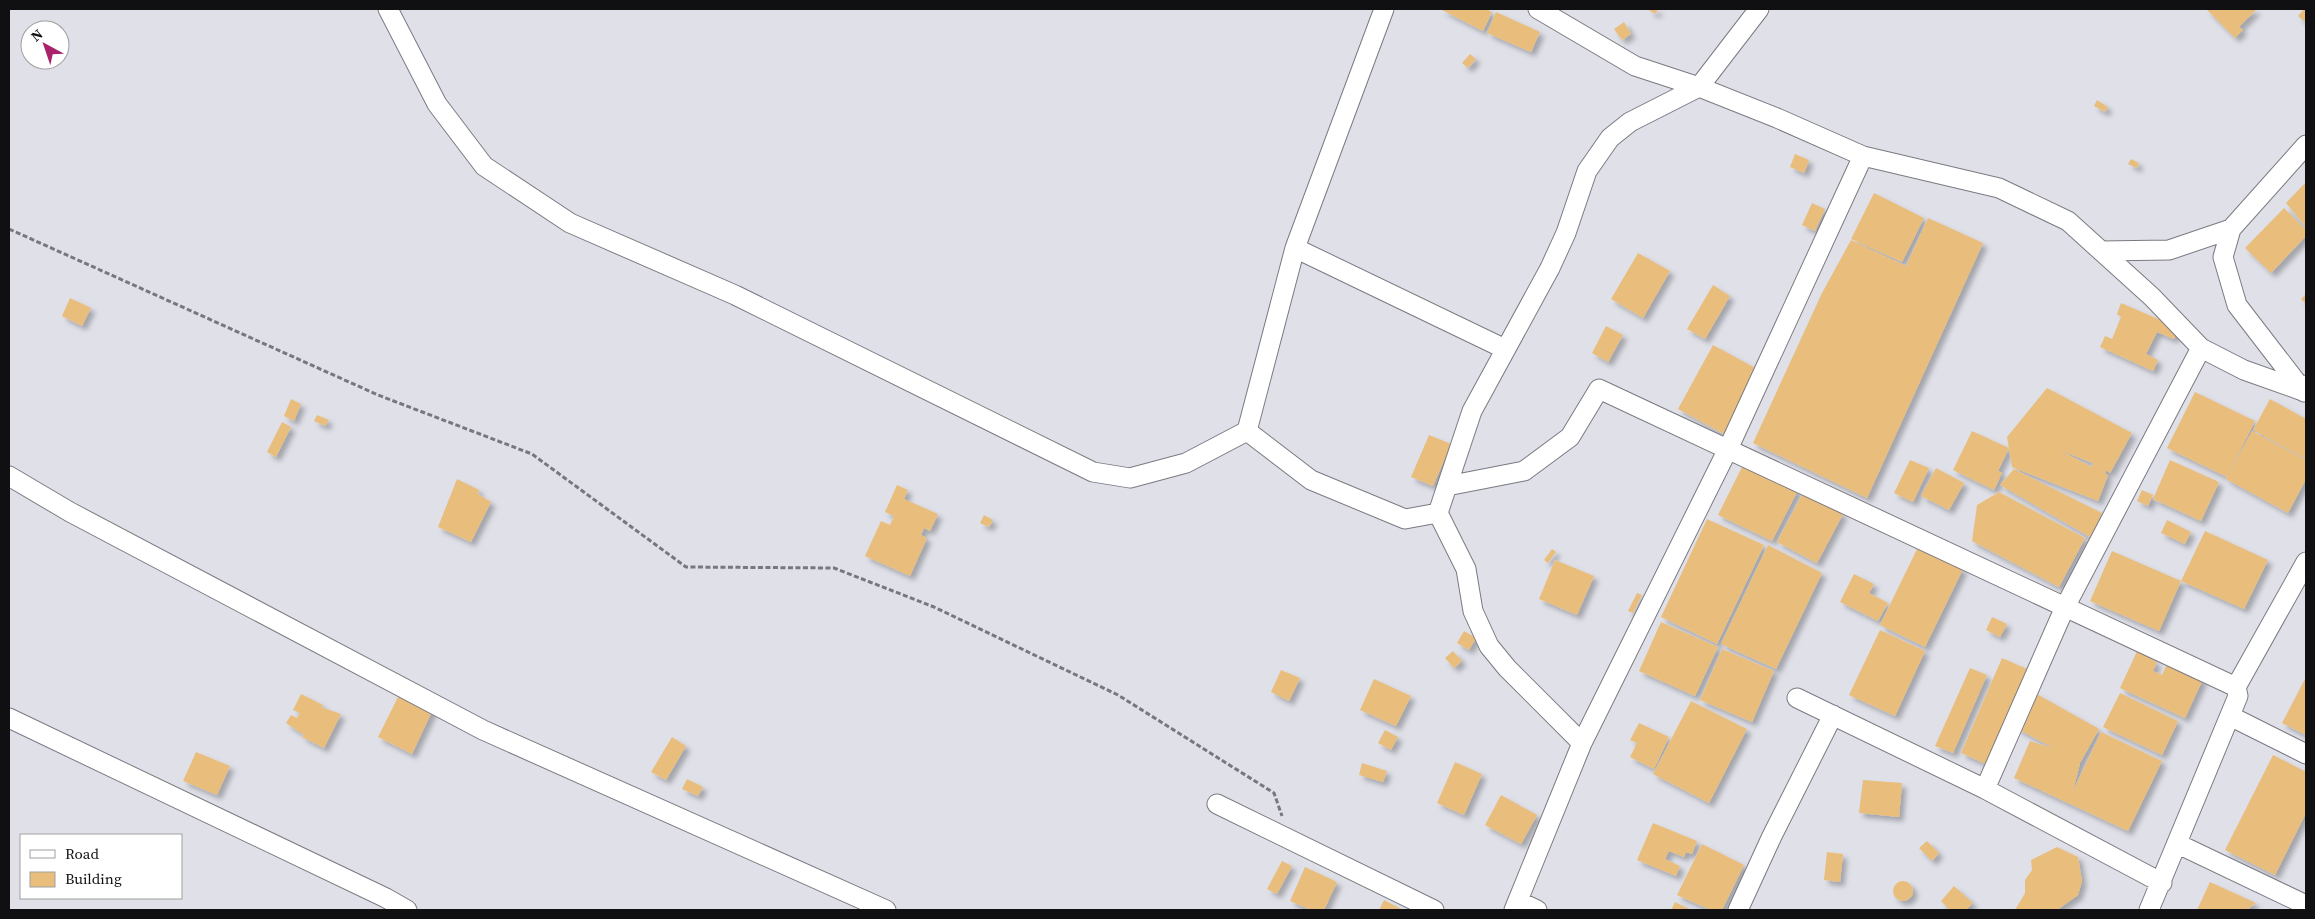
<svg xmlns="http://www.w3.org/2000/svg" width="2315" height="919" viewBox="0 0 2315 919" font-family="'Source Serif 4',serif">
  <defs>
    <filter id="shadow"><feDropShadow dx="4.5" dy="4.5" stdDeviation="2.5" flood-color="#0004"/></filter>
  </defs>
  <rect width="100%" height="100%" fill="#e0e0e9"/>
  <path fill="#e9be7c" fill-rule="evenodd" filter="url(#shadow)" d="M1440,9H1486L1492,12L1483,31Z
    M1647,9H1659L1655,14Z
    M2206,9H2257L2239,27L2243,30L2235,38Z
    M2304,9H2306V23L2298,16Z
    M1496,12L1540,32L1531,52L1487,33Z
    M1624,22L1631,34L1622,40L1614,29Z
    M1470,54L1476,59L1468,68L1462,63Z
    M2097,100L2108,107L2105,112L2094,106Z
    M1795,154L1809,160L1804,173L1790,167Z
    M2131,159L2139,163L2137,168L2128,164Z
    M2306,182V227L2286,203Z
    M1874,193L1924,218L1902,262L1851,239Z
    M1812,203L1825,209L1815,231L1802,225Z
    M2284,208L2306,230V236L2271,273L2245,248Z
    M1928,218L1983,243L1867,498L1753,443L1822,293L1851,240L1906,266Z
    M1638,253L1670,271L1643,318L1611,299Z
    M1713,285L1730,296L1705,339L1687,329Z
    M2306,294V304L2301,299Z
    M70,298L91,308L82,326L62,316Z
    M2121,303L2179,328L2174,339L2157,332L2146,354L2158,360L2153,371L2100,347L2105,336L2112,339L2121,317L2117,314Z
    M1606,326L1623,335L1608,362L1592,353Z
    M1713,345L1759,370L1724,434L1678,409Z
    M2047,388L2132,433L2110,473L2106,470L2105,474L2108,475L2098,501L2012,467L2007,437ZM2059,450L2093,463L2092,467Z
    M2195,392L2255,421L2227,477L2167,448Z
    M291,399L301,404L294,421L284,416Z
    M2270,399L2306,419V459L2253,430Z
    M317,415L329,420L325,426L314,421Z
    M282,422L291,427L276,457L267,452Z
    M1972,431L2009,448L1998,471L2002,473L1994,490L1953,470Z
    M2252,431L2306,460V479L2288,513L2226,479Z
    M1429,435L1451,444L1433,486L1411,477Z
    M1910,460L1929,468L1913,502L1894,493Z
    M2170,460L2219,482L2201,521L2153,499Z
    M1744,463L1798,490L1772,541L1718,515Z
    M1936,468L1964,483L1949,510L1921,496Z
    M2014,469L2102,513L2090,537L2000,485Z
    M457,479L479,490L478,494L491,502L471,542L438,527Z
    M897,485L908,490L904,499L938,514L930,531L924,528L921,535L927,538L910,576L865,556L881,521L890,525L894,516L885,512Z
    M2142,490L2153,495L2148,506L2137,501Z
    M1999,492L2085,538L2059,587L1972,541L1977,505Z
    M1803,493L1843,514L1817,563L1777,542Z
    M984,515L993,520L989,527L980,523Z
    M1707,519L1764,545L1717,644L1661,617Z
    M2167,520L2191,532L2185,544L2161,533Z
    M2205,531L2268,560L2244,609L2181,581Z
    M1768,545L1822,573L1776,669L1721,644Z
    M1918,547L1963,569L1925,647L1880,625Z
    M1552,549L1556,552L1548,563L1544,560Z
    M2112,551L2181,581L2159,631L2090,601Z
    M1555,560L1594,576L1577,615L1539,599Z
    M1854,574L1874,584L1869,593L1888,603L1878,621L1840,602Z
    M1637,593L1642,595L1633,613L1628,611Z
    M1992,617L2007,624L2000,637L1986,630Z
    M1661,622L1718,647L1695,696L1639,671Z
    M1880,630L1925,651L1895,716L1849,695Z
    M1464,631L1476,638L1469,650L1457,643Z
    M1722,649L1774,671L1752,722L1700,700Z
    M2138,649L2152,655L2150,659L2157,662L2153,671L2162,675L2168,662L2203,679L2185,718L2120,688Z
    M1453,651L1462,661L1454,668L1445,658Z
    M2002,658L2027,669L1986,764L1961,753Z
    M1970,668L1987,675L1953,753L1935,746Z
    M1281,670L1300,678L1289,701L1271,692Z
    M2306,677V735L2282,723Z
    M1374,679L1411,696L1396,726L1360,710Z
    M401,691L434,707L412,754L378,737Z
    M2035,693L2099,729L2080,763L2073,791L2101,732L2162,761L2128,831L2014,778L2030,741L2053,748L2016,728Z
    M2120,693L2178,721L2162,755L2103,727Z
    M301,694L323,705L321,707L341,714L324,748L302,737L304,735L286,723L291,715L297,718L300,713L293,710Z
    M1691,701L1747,729L1709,803L1653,774Z
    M1639,723L1669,737L1654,769L1630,757L1637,743L1630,740Z
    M1385,730L1398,737L1391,750L1378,743Z
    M672,737L686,746L666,780L651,772Z
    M196,752L230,766L217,795L183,781Z
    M2273,755L2306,772V813L2275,875L2225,850Z
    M1455,762L1482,774L1464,815L1437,803Z
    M1362,763L1387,771L1383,782L1359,775Z
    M687,779L703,787L698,796L682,789Z
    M1863,780L1902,783L1899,817L1859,813Z
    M1501,795L1537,815L1521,844L1485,825Z
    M1653,823L1697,841L1692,854L1686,852L1684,857L1669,851L1665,859L1680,866L1676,876L1637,860Z
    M1927,841L1939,853L1932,861L1919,848Z
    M1702,844L1744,865L1722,910H1711L1677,895Z
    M2057,847L2078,857L2082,881L2078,895L2057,910H2015L2025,893V880L2032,870L2031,860Z
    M1827,852L1843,854L1840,882L1824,880Z
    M1282,861L1292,866L1277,894L1267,889Z
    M1305,867L1337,882L1324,910H1311L1290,901Z
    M1893 891a10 10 0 1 1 20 0a10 10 0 1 1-20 0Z
    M2210,882L2256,903L2247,910H2197Z
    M1954,886L1973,903L1966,910H1950L1941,901Z
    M1384,900L1403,910H1379Z
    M1675,902L1691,910H1671Z"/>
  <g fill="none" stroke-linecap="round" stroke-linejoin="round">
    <defs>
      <path id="minor" d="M388,9L437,104L484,166L570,223L735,295L1093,472L1130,478L1186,463L1247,431
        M1384,9L1295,248L1247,431L1311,480L1405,519L1438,513
        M1538,9L1635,66L1699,87L1777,118L1863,156L1999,188L2068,221L2152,297L2201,348L2244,370L2303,391L2306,385
        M1295,248L1505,349
        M2101,251L2169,250L2231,229
        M2304,392L2237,305L2223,257L2231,229L2306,145
        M9,476L70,512L483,730L886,910
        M1447,486L1524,471L1570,437L1599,389L2236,687
        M1797,698L1985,789L2162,883
        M2230,716L2306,754
        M9,718L386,898L407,910
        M1582,743L1507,668L1489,646L1473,611L1466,569L1438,513L1472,411L1550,268L1566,233L1587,171L1610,138L1630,122L1699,87L1759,9
        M1985,789L2065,607L2201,348
        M1217,804L1434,910
        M2178,844L2306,905
        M1518,901L1537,910
        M1514,910L1582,743L1728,449L1863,156
        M1738,910L1772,836L1833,715
        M2149,910L2238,696L2236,687L2306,562"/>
    </defs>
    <use href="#minor" stroke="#7b7a82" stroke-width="21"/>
    <path stroke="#77777d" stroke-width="3" stroke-dasharray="5 2.5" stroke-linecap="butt" d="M9,229L378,395L532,454L686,567L834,568L934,607L1118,695L1274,793L1282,816"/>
    <use href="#minor" stroke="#fff" stroke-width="19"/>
  </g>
  <rect width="2315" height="919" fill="none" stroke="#101013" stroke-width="20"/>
  <rect x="20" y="834" width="162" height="65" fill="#ffffff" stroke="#9f9fa1"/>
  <rect x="30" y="850" width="25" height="8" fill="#ffffff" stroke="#9f9fa1"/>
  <text x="65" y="859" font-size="15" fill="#101013">Road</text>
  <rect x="30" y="872" width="25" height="15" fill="#e9be7c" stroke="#9f9fa1"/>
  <text x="65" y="884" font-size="15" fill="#101013">Building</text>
  <g transform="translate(45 45) rotate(320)"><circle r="24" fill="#ffffff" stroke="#9f9fa1"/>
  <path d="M0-4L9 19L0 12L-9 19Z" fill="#aa2269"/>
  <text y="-8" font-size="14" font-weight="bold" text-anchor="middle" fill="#101013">N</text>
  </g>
</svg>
